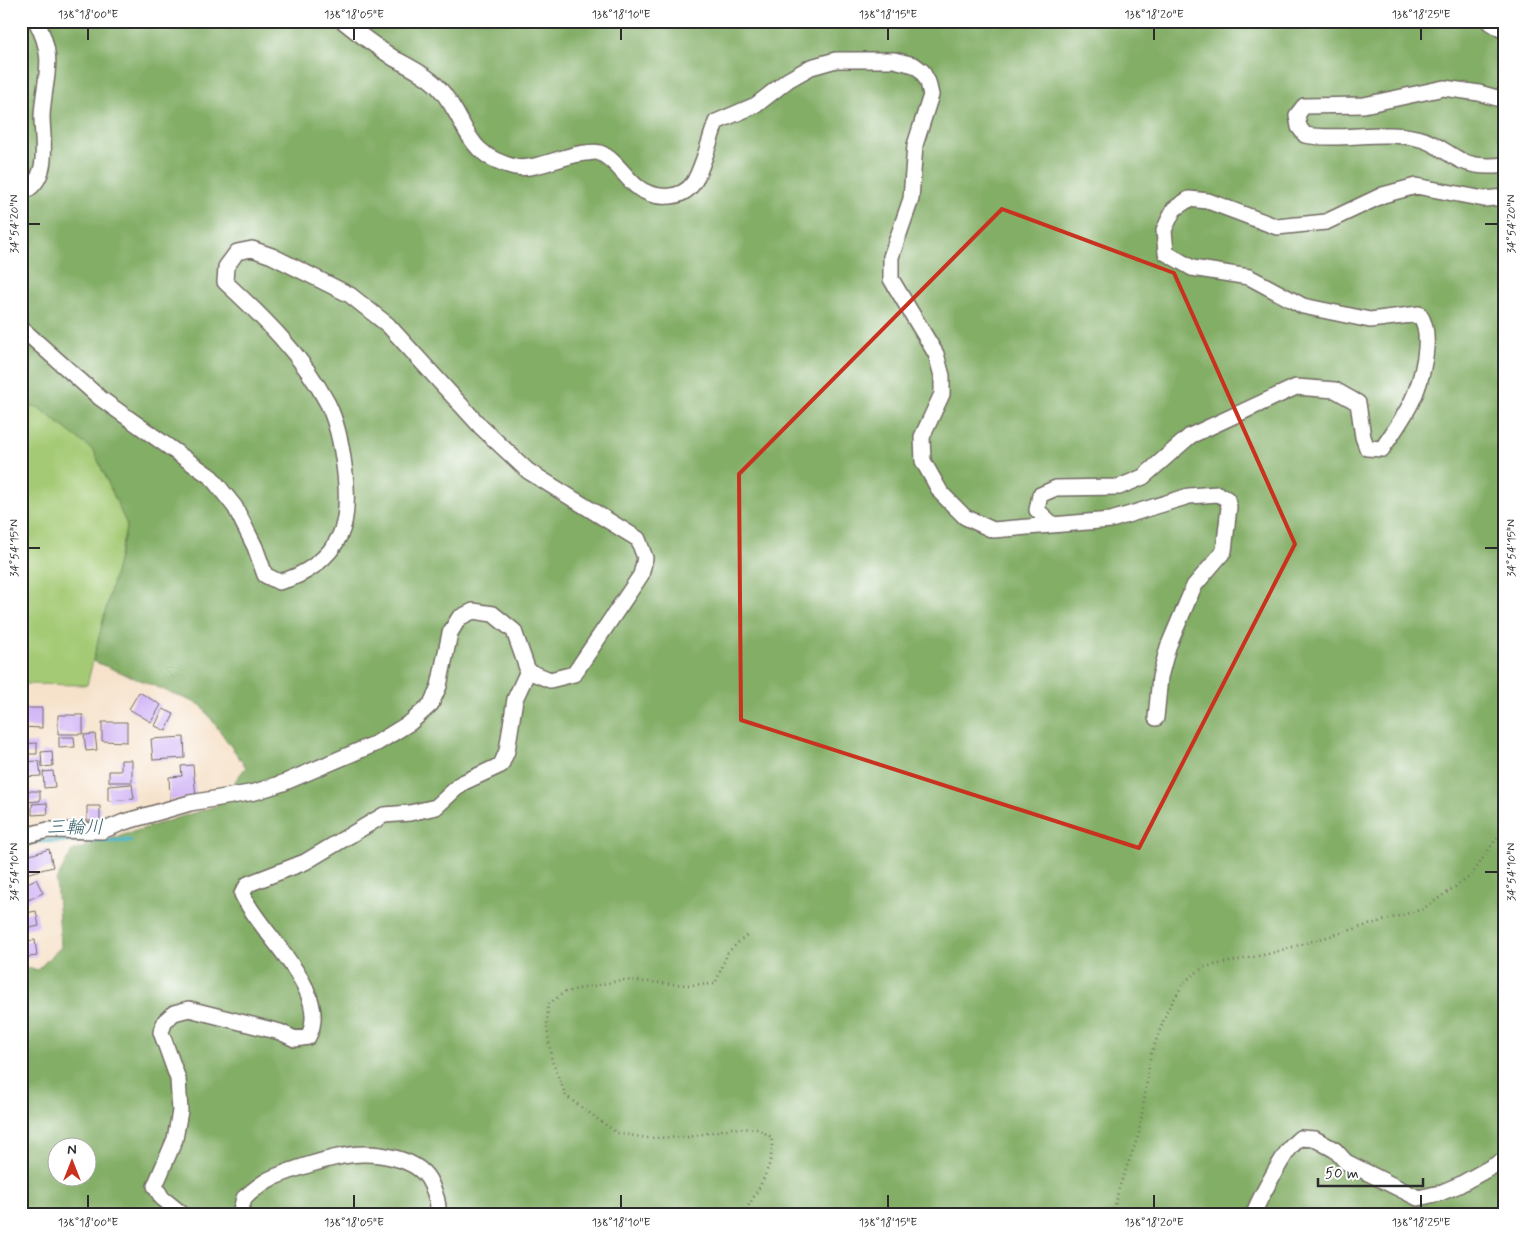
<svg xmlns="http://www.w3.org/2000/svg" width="1525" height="1235" viewBox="0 0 1525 1235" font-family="Mynerve,'Klee One',sans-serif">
  <rect width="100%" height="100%" fill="#fff"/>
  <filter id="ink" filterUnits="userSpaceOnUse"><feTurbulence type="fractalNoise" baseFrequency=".02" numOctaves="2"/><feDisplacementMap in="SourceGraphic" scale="10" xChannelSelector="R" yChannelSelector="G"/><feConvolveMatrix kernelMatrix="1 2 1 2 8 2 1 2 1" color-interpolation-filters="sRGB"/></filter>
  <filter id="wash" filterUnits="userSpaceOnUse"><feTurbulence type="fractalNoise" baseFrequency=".0096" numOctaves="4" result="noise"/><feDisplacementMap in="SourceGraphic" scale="20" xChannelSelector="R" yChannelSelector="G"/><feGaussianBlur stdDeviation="1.12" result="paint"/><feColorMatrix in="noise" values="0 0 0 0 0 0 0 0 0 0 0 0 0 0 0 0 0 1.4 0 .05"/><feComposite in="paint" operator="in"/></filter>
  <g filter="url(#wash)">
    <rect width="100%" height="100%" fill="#f6e2ca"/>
    <path fill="#a4ca74" stroke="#687a50" d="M21,404L38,407L94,451L127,525L87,685L21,684Z"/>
    <path fill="#83ae66" stroke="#576c48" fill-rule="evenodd" d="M21,21H1504V1214H21V967L37,970L61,947L56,881L72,851L216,806L246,767L201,705L93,661L127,525L94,451L38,407L21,404ZM58,1148H88V1178H58Z"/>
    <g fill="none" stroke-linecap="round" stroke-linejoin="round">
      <path stroke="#40aebe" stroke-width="4.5" d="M21,846L37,841H130"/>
    </g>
    <g id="blocks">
      <path fill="#cdaef5" d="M139,692L161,705L151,722L129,709Z
        M21,708H42V728L21,727Z
        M163,709L174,714L166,731L155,726Z
        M58,715H83V734H58Z
        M102,722H127V742L102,741Z
        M95,734L97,750L86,751L84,735Z
        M59,737H74L75,747L59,748Z
        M184,737L185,758L153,760L151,739Z
        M37,743V754H22L21,744Z
        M52,751L53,766L42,767L41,752Z
        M121,760H132V782H109V771H121Z
        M39,761L41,776L21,777V762Z
        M193,765L196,798L170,800L169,777L182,776L181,766Z
        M53,771L55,787L44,788L43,772Z
        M132,784L134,799L108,801V786Z
        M24,791H40V801L25,802Z
        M47,803L48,814L32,815V804Z
        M87,806H100V821H87Z
        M49,849L53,867L25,874L21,858Z
        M36,879L43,893L24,902L21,896V886Z
        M36,911L39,926L21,930V914Z
        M35,940L37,956L21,958V942Z"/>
    </g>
  </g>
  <g filter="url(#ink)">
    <use href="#blocks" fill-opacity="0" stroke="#726b63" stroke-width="1"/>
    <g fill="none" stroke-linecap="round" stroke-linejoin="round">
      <defs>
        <path id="minor" d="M343,21C360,35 377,47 395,59C410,67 428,76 439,88C470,123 462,154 515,167C534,171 564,155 585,153C590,153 596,151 600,153C615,159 624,176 636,186C652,199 681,202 694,182C703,167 710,139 716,122L756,105L788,80L811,67L836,60H894L914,65L922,71L928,82L931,95L915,145L911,199L891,257V279L936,354L942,376V394L922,437L923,461L941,493L965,517L993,530L1111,520L1189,496L1218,494L1227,499L1229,507L1224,551L1194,586L1168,647L1160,677L1156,718
          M1488,21L1504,31
          M1504,100L1479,93L1444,88L1364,105L1304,106L1297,115L1299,127L1305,135C1345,142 1384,128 1424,140C1438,145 1449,155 1462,161C1474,166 1490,167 1504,165
          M21,193C52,180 42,142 42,116C44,76 57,60 36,21
          M21,328L100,398L211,477L235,507L255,547L265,575L279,582C304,576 329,559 340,535C354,505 342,433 328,404C303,356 264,318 225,282L226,267L237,252L252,249L272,256L350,295L388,325L481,427L528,471L638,539L645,558L641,575L574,674L550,680L528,671
          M1053,525L1037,510L1040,495L1056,488L1119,487L1143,477L1190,436L1296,387L1335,390L1358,403L1363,437L1367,448L1382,449C1392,434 1403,419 1411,403C1421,383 1435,334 1419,314L1370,320L1303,306L1249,277L1192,268L1166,253L1164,230L1174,209L1189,199L1208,201L1277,227L1326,222L1383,195L1416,186L1484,199L1504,197
          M21,837L48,830L102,831L124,822L190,803L255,792L283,783L377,743L411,722L431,704L439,686L450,633L459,618L473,611L493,614L514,631L528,671L515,699L507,751L501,765L462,783L436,807L410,813L384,815L305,862L248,884L242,894C260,934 333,992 308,1037L295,1039L280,1032L189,1009L174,1013L165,1021L161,1032L178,1079L180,1111L175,1139L155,1186L162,1198L182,1214
          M240,1214L244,1198C253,1191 262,1182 272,1178C291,1170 330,1157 350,1155C375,1152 420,1157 431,1184C435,1192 440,1206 437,1214
          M1254,1214C1255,1206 1284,1154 1291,1147C1293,1144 1297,1141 1300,1138L1315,1139L1335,1150L1346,1162L1418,1198L1440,1193L1459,1185L1504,1160"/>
      </defs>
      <use href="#minor" stroke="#726b63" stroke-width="18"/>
      <path stroke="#726b63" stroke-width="2.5" stroke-dasharray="1 4" stroke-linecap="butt" d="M743,1214C756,1194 777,1162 771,1137L758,1129L732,1128L688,1137L647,1138L617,1133L566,1096L552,1061L547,1029L548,1004L565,992L622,980L687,985L715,984L728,952L749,933
        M1113,1214L1119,1188L1139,1134L1151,1054L1167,1011L1185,981L1204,967L1268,954L1423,909L1471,876L1504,827"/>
      <use href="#minor" stroke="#fff" stroke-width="15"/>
    </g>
  </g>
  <path fill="none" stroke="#c8321e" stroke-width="4" stroke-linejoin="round" d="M1002,209L1174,273L1295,544L1139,848L741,720L739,474Z"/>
  <path fill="none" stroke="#2b2b2b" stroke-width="2" d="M88,28V40M354,28V40M621,28V40M888,28V40M1154,28V40M1421,28V40M28,224H40M1485,224H1498M28,548H40M1485,548H1498M28,872H40M1485,872H1498M88,1195V1208M354,1195V1208M621,1195V1208M888,1195V1208M1154,1195V1208M1421,1195V1208"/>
  <g text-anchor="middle" stroke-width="4" stroke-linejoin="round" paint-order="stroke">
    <g font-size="19" font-style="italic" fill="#335f66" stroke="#fff">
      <text x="75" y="833">三輪川</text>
    </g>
  </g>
  <rect width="1525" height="1235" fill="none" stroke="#fff" stroke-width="55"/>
  <g transform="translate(72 1162)"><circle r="24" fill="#ffffff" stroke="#aaaaaa"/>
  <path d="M0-4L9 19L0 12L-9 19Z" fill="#c8321e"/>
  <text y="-8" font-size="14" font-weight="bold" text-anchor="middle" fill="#2b2b2b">N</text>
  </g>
  <path d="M1318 1178v8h105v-8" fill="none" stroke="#2b2b2b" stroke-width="2.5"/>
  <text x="1325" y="1178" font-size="15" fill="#2b2b2b" stroke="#ffffff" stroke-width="4" paint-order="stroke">50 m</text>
  <rect x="28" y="28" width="1470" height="1180" fill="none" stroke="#2b2b2b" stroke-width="2"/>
  <g font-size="12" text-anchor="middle" fill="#2b2b2b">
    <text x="88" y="18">138°18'00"E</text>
    <text x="354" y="18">138°18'05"E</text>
    <text x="621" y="18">138°18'10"E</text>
    <text x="888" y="18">138°18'15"E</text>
    <text x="1154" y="18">138°18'20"E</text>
    <text x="1421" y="18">138°18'25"E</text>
    <text transform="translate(14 224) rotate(-90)" y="4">34°54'20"N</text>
    <text transform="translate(1511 224) rotate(-90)" y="4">34°54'20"N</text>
    <text transform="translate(14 548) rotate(-90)" y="4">34°54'15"N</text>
    <text transform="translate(1511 548) rotate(-90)" y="4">34°54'15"N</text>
    <text transform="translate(14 872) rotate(-90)" y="4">34°54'10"N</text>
    <text transform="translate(1511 872) rotate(-90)" y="4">34°54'10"N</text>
    <text x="88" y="1226">138°18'00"E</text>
    <text x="354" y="1226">138°18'05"E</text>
    <text x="621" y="1226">138°18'10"E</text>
    <text x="888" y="1226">138°18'15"E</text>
    <text x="1154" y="1226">138°18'20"E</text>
    <text x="1421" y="1226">138°18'25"E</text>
  </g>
</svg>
